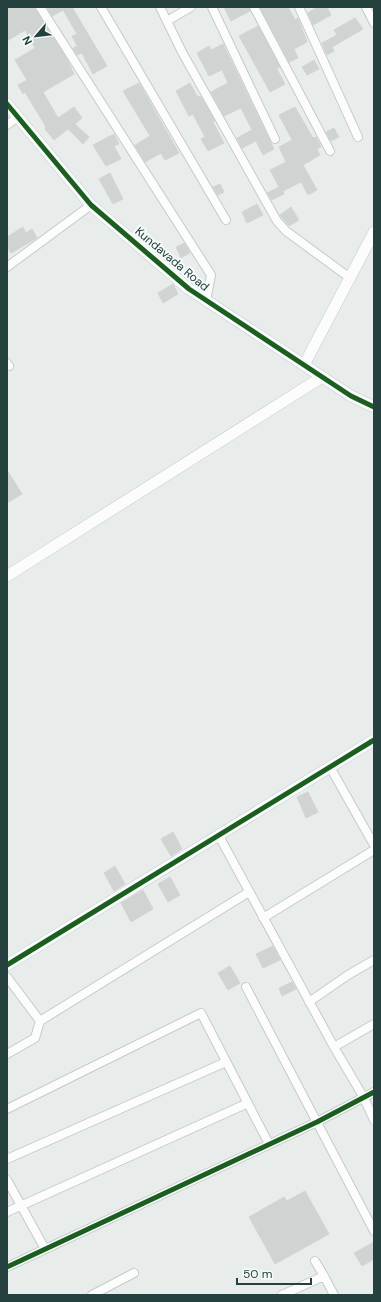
<svg xmlns="http://www.w3.org/2000/svg" width="381" height="1302" viewBox="0 0 381 1302" font-family="'DM Sans',sans-serif">
  <rect width="100%" height="100%" fill="#e8edec"/>
  <path fill="#cfd4d3" stroke="#d1d6d5" d="M7,7H35L68,61L74,74L43,92L58,118L74,107L82,118L75,124L89,137L83,144L68,129L54,140L45,129L46,127L25,92L23,94L18,85L27,80L15,60L35,48L25,30L7,41Z
    M47,7H72L107,66L93,74L82,53L77,55L73,48L77,46L72,36L77,34L63,10L52,16Z
    M224,7H249L250,11L231,21Z
    M260,7H288L295,20L298,18L307,42L294,49L298,58L289,62Z
    M317,7H327L331,15L313,25L308,13Z
    M355,18L363,29L332,47L334,51L327,55L322,43L337,35L334,30Z
    M258,26L280,67L277,69L285,84L270,92L239,36Z
    M223,44L274,149L263,155L256,141L242,148L237,138L252,130L241,108L224,116L211,92L228,83L222,70L209,76L197,53L209,46L211,50Z
    M314,60L319,69L307,75L302,67Z
    M139,83L179,153L165,160L161,153L145,162L135,145L150,136L123,91Z
    M190,83L197,96L201,97L215,121L213,122L224,143L208,151L201,139L205,137L193,114L189,116L176,91Z
    M295,107L313,138L316,137L321,147L317,149L320,155L303,165L317,190L308,195L301,182L283,191L284,194L272,200L267,193L279,187L270,170L286,162L279,147L292,140L279,115Z
    M334,128L339,137L331,141L326,132Z
    M114,134L119,144L114,146L121,159L106,166L93,145Z
    M110,173L123,199L113,204L99,179Z
    M220,184L224,192L218,195L213,187Z
    M257,204L263,215L247,223L242,212Z
    M291,207L299,220L289,226L280,215Z
    M23,227L26,233L32,229L37,238L11,253L7,247V237Z
    M184,243L190,253L181,258L176,247Z
    M173,284L178,294L163,303L158,293Z
    M7,470L22,494L7,503Z
    M308,792L318,812L306,818L297,797Z
    M173,832L182,849L171,856L161,839Z
    M115,866L125,884L114,891L104,873Z
    M170,877L180,895L168,902L158,884Z
    M143,890L153,909L131,922L121,903Z
    M273,946L280,960L263,968L256,954Z
    M230,966L240,983L228,990L218,973Z
    M292,982L296,989L282,996L279,988Z
    M305,1191L329,1234L275,1264L249,1217L284,1197L287,1201Z
    M374,1242V1259L362,1266L354,1253Z"/>
  <g fill="none" stroke-linecap="round" stroke-linejoin="round">
    <defs>
      <path id="street" d="M40,7L211,275L206,301
        M101,7L226,220
        M160,7L182,52L277,221L286,231L350,278
        M212,7L275,139
        M254,7L330,151
        M299,7L358,137
        M366,7L374,23
        M167,21L191,7
        M7,125L18,117
        M7,267L91,205
        M7,363L9,366
        M330,767L374,845
        M219,836L334,1047L364,1098L374,1120
        M263,918L374,850
        M7,977L40,1021
        M246,987L374,1231
        M309,1002L348,975L374,960
        M334,1047L374,1024
        M7,1054L35,1038L40,1021L249,892
        M7,1109L201,1013L269,1144
        M7,1159L226,1062
        M7,1180L45,1249
        M7,1212L248,1103
        M315,1261L324,1276
        M7,1267L317,1122L374,1092
        M92,1295L134,1273
        M282,1295L324,1276L334,1295"/>
      <path id="secondary" d="M7,104L91,205L189,289L351,396L374,407
        M304,365L374,232
        M7,576L322,377
        M7,965L374,740"/>
    </defs>
    <use href="#street" stroke="#c5cac9" stroke-width="10"/>
    <use href="#secondary" stroke="#c3cbc9" stroke-width="12"/>
    <use href="#street" stroke="#fcfcfc" stroke-width="8"/>
    <use href="#secondary" stroke="#fcfcfc" stroke-width="11"/>
    <defs>
      <path id="cycleway" d="M7,104L91,205L189,289L351,396L374,407
        M7,965L374,740
        M7,1267L317,1122L374,1092"/>
    </defs>
    <use href="#cycleway" stroke="#f6fbfa" stroke-width="8"/>
    <use href="#cycleway" stroke="#1b5e20" stroke-width="5"/>
  </g>
  <g text-anchor="middle" stroke-width="4" stroke-linejoin="round" paint-order="stroke">
    <g font-size="12" fill="#244140" stroke="#f6fbfa">
      <text transform="translate(172 259) rotate(40)" y="4">Kundavada Road</text>
    </g>
  </g>
  <rect width="381" height="1302" fill="none" stroke="#244140" stroke-width="16"/>
  <g transform="translate(36 36) rotate(242)" stroke="#f6fbfa" stroke-width="3" paint-order="stroke">
  <path d="M0-3L7 15L0 10L-7 15Z" fill="#244140"/>
  <text y="-6" font-size="11" font-weight="bold" text-anchor="middle" fill="#244140">N</text>
  </g>
  <path d="M237 1278v6h74v-6" fill="none" stroke="#244140" stroke-width="2"/>
  <text x="243" y="1278" font-size="12" fill="#244140" stroke="#f6fbfa" stroke-width="3" paint-order="stroke">50 m</text>
</svg>
